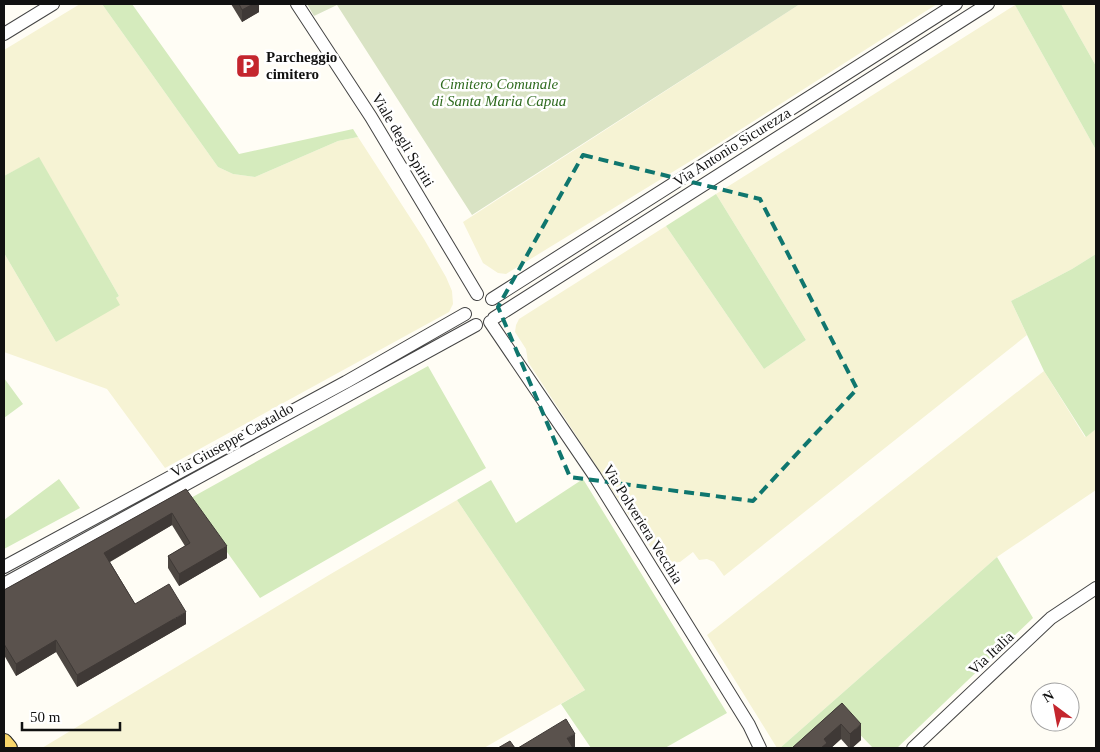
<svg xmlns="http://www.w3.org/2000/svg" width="1100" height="752" viewBox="0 0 1100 752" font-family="'Times New Roman',serif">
  <rect width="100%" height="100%" fill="#fffdf5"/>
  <path fill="#f6f3d4" d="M80,4H102L218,167L233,174L255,177L338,141L358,137L424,239L446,277L452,291L453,304L449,312L165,468L107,389L4,352V253L56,342L119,296L39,158L4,176V50Z
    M800,4H937L702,154L506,274L498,273L483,263L463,222Z
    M1061,4H1096V66Z
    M1015,5L1096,150V254L1072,269L1011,301L1027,335L724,576L714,562L707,559L699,560L693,552L680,562L663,564L637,528L528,362L526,349L515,332L516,325L519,319L666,226L764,369L806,340L716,194Z
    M1044,371L1085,437L1096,429V490L997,557L780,748H777L707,635Z
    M457,500L585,690L484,748H42L329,575Z"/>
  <path fill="#d5ebbd" d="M102,4H132L239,154L353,129L358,137L338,141L255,177L233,174L218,167Z
    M1018,4H1061L1096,66V150L1015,5Z
    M39,157L119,296L116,298L120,305L56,342L4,253V176Z
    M716,194L806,340L764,369L666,226Z
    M1096,254V429L1086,437L1044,371L1011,301L1072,269Z
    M428,366L486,468L260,598L189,499Z
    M4,378L23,404L4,418Z
    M59,479L80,508L4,549V520Z
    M583,479L727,713L665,748H591L561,704L585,690L457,500L491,480L516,523Z
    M997,557L1033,618L897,748H873L840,714L800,748H780Z"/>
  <path fill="#d9e3c4" d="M307,4H800L472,215L337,5L314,16Z"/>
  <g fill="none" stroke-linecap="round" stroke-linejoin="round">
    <defs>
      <path id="minor" d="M297,4L371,117L477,294
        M4,34L53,4
        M492,299L956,4
        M494,318L988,4
        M490,322L594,475L749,725L760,748
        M4,567L346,382L465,314
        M4,584L476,325
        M913,748L1051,618L1096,588"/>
      <path id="major" d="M4,742L9,748"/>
    </defs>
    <use href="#minor" stroke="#444" stroke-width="14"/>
    <use href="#major" stroke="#222" stroke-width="18"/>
    <use href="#minor" stroke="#fff" stroke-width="12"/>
    <use href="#major" stroke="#f9d66b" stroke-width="16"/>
  </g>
  <path fill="#4d4742" d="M231,4H259V12L242,22Z
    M186,489L227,558L179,586L168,568V556L185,546L172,525L110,562L135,604L186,624L77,687L56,652L16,676L4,655V590Z
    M842,703L861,740L852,748H849L841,739L831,748H792Z"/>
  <path fill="#3f3936" d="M253,4H259V12L242,22V10Z
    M172,513V525L104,565V553Z
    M227,546V558L179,586V574Z
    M186,612V624L77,687V675Z
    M56,640V652L16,676V664Z
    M841,724V739L831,748H821L824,739Z
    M861,724V740L852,748H850V734Z
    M575,734V748H567V738Z"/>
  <path fill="#5a524d" stroke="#3f3936" d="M239,4H253L242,10Z
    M186,489L227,546L179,574L168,556L190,543L172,513L104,553L135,604L169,584L186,612L77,675L56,640L16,664L4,644V590Z
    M842,703L861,724L850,734L841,724L824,739L827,743L821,748H792Z
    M566,719L575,734L567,738L573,748H518Z
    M510,741L515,748H498Z"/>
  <path fill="none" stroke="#0f766e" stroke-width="4" stroke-dasharray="10 6" stroke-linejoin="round" d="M583,155L760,199L857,389L753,501L570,477L498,307Z"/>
  <defs>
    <symbol id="parking-square" viewBox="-11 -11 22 22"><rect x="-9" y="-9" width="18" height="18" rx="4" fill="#c4262e" stroke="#fff"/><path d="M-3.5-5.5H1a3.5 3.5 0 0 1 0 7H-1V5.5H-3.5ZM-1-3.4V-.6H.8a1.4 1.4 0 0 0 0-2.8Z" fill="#fff"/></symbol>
  </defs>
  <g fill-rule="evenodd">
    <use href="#parking-square" x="234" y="52" width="28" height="28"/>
  </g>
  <g text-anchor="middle" stroke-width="5" stroke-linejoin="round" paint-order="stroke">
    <g font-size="15" font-weight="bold" fill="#111" stroke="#fff" text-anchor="start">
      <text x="266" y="62">Parcheggio<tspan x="266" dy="17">cimitero</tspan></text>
    </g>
    <g font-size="15" font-style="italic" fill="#2f6b1f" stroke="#fff">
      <text x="499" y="89">Cimitero Comunale<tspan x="499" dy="17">di Santa Maria Capua</tspan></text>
    </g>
    <g font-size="15" fill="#111" stroke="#fff">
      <text transform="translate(403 140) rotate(59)" y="5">Viale degli Spiriti</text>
      <text transform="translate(732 147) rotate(-32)" y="5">Via Antonio Sicurezza</text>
      <text transform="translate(232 440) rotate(-29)" y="5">Via Giuseppe Castaldo</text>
      <text transform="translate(643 524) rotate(58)" y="5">Via Polveriera Vecchia</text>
      <text transform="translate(991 653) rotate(-43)" y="5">Via Italia</text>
    </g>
  </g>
  <rect width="1100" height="752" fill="none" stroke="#111111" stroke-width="10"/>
  <g transform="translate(1055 707) rotate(328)"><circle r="24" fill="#ffffff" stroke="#a0a0a0"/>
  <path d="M0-4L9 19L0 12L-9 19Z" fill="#c4262e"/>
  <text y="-8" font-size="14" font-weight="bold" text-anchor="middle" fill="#111111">N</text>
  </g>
  <path d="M22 722v8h98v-8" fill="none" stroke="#111111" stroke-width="2.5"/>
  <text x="30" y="722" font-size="15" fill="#111111" stroke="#ffffff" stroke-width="4" paint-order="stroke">50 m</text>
</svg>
